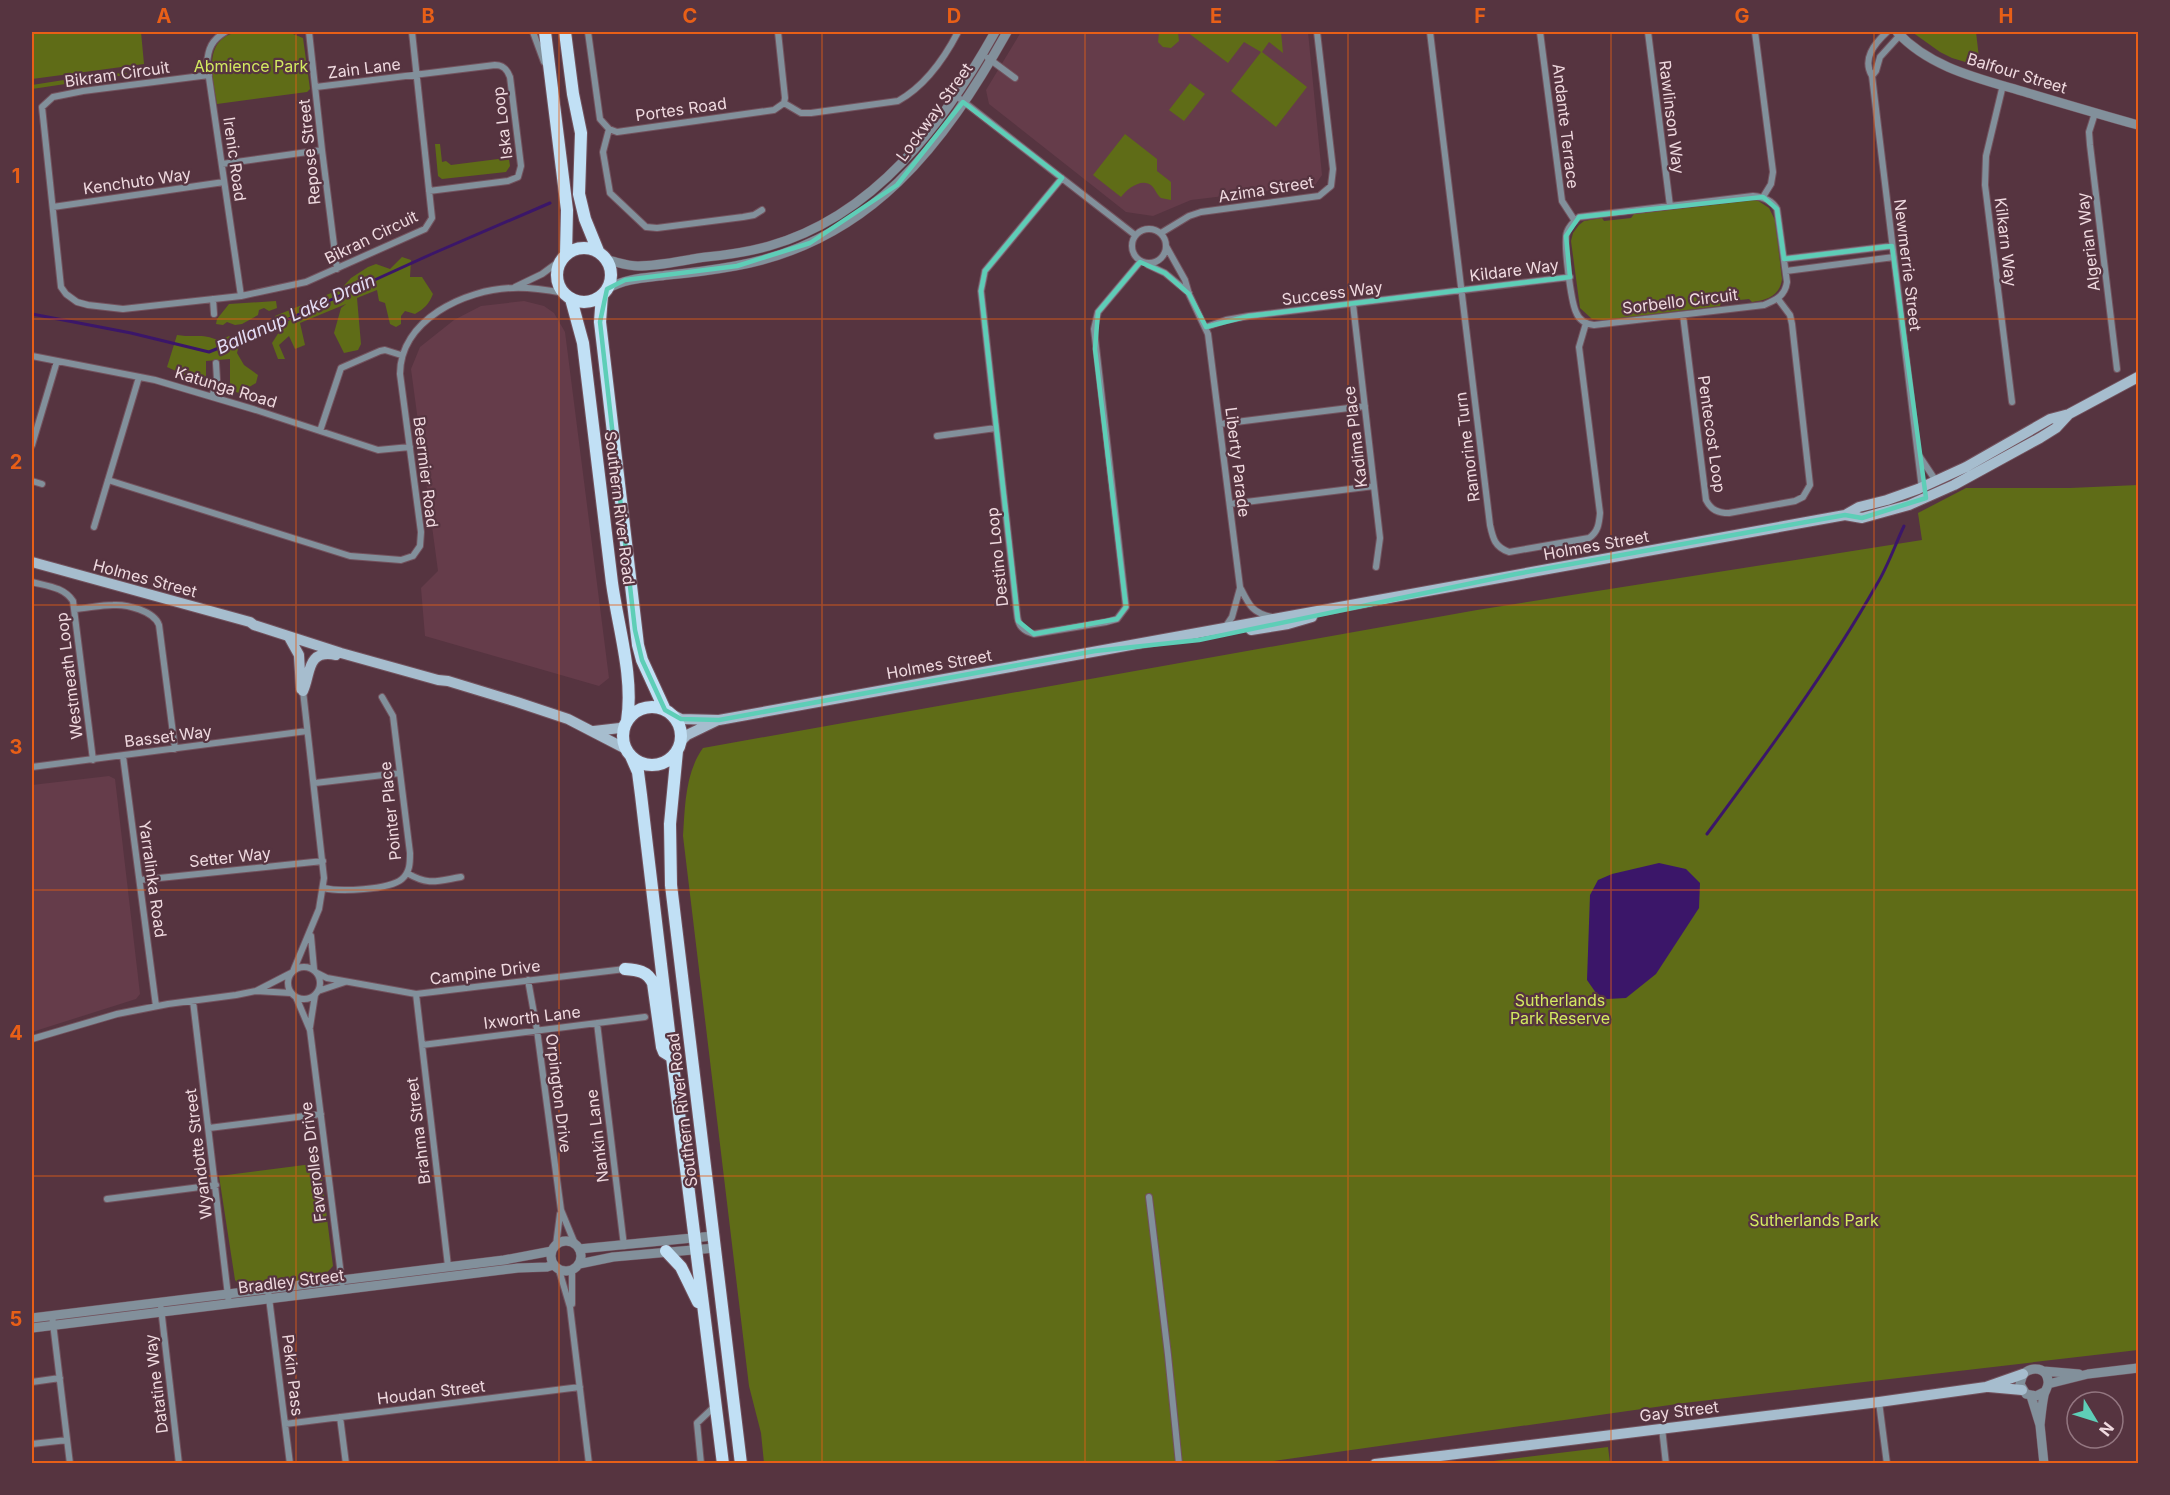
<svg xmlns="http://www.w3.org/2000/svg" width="2170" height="1495" viewBox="0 0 2170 1495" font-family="Inter,sans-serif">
  <rect width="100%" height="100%" fill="#563440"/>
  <path fill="#653c4a" d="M1021,32H1308L1322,175L1315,185L1191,200L1153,216L1126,212L989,104L986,90Z
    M524,301L544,306L554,313L565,332L609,678L599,686L425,636L421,588L438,571L411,369L420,347L454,320L481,306Z
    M109,776L115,779L140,994L136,999L32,1032V785Z"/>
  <path fill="#5f6c17" d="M32,32H141L144,64L32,79Z
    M255,32H288L303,38L310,89L307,92L217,104C214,83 202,44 231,34C238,31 248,32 255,32Z
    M1159,32H1178L1179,41L1171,48L1163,47L1158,42Z
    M1187,32H1281L1283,53L1269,42L1262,52L1307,87L1276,127L1231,91L1261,52L1244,42L1228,63Z
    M1912,32H1976L1979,58L1972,64L1952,58L1940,52Z
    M127,73L125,75L32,89V85L102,74Z
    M1190,83L1205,94L1184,121L1169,110Z
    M1125,134L1157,159V171L1171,182V200L1161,198C1157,195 1155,189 1152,186C1142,177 1127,189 1121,197L1093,175Z
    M435,144H440L442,162L446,161L451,165L506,158V153H508L510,166L506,172L442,179L438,176Z
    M1757,200L1769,208L1775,220L1782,279C1780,296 1767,300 1752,302L1749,299L1721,302L1720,306L1603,320L1592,319L1580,308L1571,241L1573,233L1579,225L1584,221L1602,218L1604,221L1631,218L1634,214Z
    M402,257L411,260L410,277H422L433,294C429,304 424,309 415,314L405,311L401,316V324L396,327L390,324L385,303L379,301L377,290L357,298L361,344L358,350L344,353L334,333L341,308L346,304L300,323L305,345L295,349L289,336L279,345L285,359H278L272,343L281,329L275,316L341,289L351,278L368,267L376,264L390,269Z
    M276,301L277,308L269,311L264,308L259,310L258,315L242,324L235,325L227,322L223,325L216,324L217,319L229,304Z
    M177,335C195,338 203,333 219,341L229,336L239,345L237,353L244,365L258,375L256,383L239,393L230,390V359L206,361V379L185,375L167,367Z
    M2138,485V1350L1684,1403L1260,1463H764L761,1433L749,1386L683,836C685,807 685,773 703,748L1477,610L1922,540L1918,513L1966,488H2070Z
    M320,1163L333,1266L322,1278L310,1280L253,1288L240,1286L235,1280L219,1176Z
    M1608,1447L1610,1463H1477Z"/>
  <path fill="#3b1669" d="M1659,863L1686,869L1700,883L1699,908L1656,974L1626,998L1607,999L1596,993L1587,980L1590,895L1598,880L1612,874Z"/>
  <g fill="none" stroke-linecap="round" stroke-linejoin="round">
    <path stroke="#3b1669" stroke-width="3" d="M32,314L131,333L209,352L280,323L434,253L550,203
      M1707,834C1767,753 1827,672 1877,584C1888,566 1895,545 1904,526"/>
    <defs>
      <path id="minor" d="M225,32C212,40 208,48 207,64L241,296
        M309,32L322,150L337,269
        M533,32L544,62
        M588,32L600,119L609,129L617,132L774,110L784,103L785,98L778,32
        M1430,32L1490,525C1493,539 1495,547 1509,552L1589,538C1598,532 1599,524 1600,513L1579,347L1586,323
        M1540,32L1562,201L1575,221
        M1648,32L1670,206
        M1755,32L1773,172L1771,184L1763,197
        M1887,32C1874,44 1862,59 1872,76L1922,489
        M988,58L1015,78
        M209,75L83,91L53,97L42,107L61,287L66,294L77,302L88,305L123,309L241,296L306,282L425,229L432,218L412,32
        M1872,76L1876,71L1880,57L1900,35
        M2003,85L1986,156L1985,185L2012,402
        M316,87L495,65C503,65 507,69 510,77L521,166L518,177L508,181L429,191
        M955,95L1135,235
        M784,103L801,113H811L898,101C925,86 944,59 958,32
        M2095,113L2089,132L2090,145L2117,369
        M609,129L603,152L610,193L646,227L657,228L743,217L754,215L762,210
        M222,164L322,150
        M1062,178L985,271L981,291L1017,614C1018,626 1023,631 1034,634L1106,622L1117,619L1126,607L1094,329L1098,312L1140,262
        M1753,196C1764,197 1772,200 1777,209L1787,282C1785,296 1776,300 1764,305L1594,325C1586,324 1579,320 1576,312C1571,301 1563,242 1567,232C1569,226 1574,221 1579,217Z
        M53,207L224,182
        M1132 246a17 17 0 1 1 34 0a17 17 0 1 1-34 0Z
        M1161,233L1189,216L1201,212L1319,196L1331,186L1333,169L1317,32
        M1166,246L1185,280L1189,294L1208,334L1240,587C1249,605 1252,613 1272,617
        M1784,259L1892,246
        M1148,265L1165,273L1189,293
        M1786,271L1894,257
        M515,287L542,274L561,260
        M213,299L214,314
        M1353,304L1380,538L1376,567
        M1683,315L1706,500C1711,510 1718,513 1729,513L1795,501L1803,497L1810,485L1792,324L1790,315L1778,299
        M1206,327L1226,320L1249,316L1570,277
        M32,356L155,380L256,410L378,450L410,447
        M212,397L217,380L216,363
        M1220,424L1365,406
        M320,431L341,368L380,351L385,350L401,355
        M937,436L996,428
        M32,445L57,361
        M1920,457L1936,481
        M108,480L350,556L401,560L413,556L420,546L421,532L400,374C400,320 465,289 513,288C530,287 547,290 564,293
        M32,481L42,484
        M1230,504L1374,486
        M94,527L139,377
        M32,582C47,586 64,587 73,601L93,760
        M75,609C88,608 101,605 113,605C127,604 154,611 159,625L175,749
        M1226,626L1232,617L1240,588
        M123,756L156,1006
        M32,767L307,731
        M315,783L400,773
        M407,873C429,886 437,881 461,877
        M140,880L323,861
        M324,888C339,892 389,890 402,879C410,872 410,863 410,853L393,716L382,697
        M311,936L314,969
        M288 983a16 16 0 1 1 32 0a16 16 0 1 1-32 0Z
        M294,969L319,909L324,878L303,691
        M317,973L327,978L416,994L625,969
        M528,980L537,1030L561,1210L575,1244
        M256,991L291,993
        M318,991L345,982
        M416,994L448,1266
        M296,997L310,1030L342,1283
        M193,1001L229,1304
        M597,1023L624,1246
        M310,1027L315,995
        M32,1039L117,1014L168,1004L236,995L256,991L291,973
        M422,1045L645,1017
        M209,1128L321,1114
        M1149,1197L1168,1355L1179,1464
        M107,1199L216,1185
        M556,1245L560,1214
        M559,1270L570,1307L589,1464
        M572,1270V1304
        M268,1290L290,1464
        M161,1308L179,1464
        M52,1315L70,1464
        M32,1382L60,1378
        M1879,1402L1887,1464
        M340,1417L346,1464
        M285,1424L580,1387
        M1662,1428L1666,1464
        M32,1444L67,1440
        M701,1464L697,1423L715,1406"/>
      <path id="tertiary" d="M1897,32C1931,69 1982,79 2028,93C2065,104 2102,115 2138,125
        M607,260C617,262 628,266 638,266C660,266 684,260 706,257C727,255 748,252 769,246C875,216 944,123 995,32
        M607,289C626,278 646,278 668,275C690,273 713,270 735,266C871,242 944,144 1007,32
        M551 1256a15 15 0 1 1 30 0a15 15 0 1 1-30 0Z
        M579,1249L713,1236
        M579,1264L613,1257L715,1248
        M32,1318L504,1260L552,1251
        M32,1328L518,1268L547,1267L553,1265
        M2043,1371L2079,1374
        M2048,1384L2088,1374L2138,1368
        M2031,1396L2040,1425L2044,1464
        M2040,1425C2041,1415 2042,1405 2044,1395C2045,1390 2049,1387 2048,1381C2047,1367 2032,1366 2023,1374L2020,1384L2026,1394L2036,1396L2044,1392"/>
      <path id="secondary" d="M1845,515L1862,518L1909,505L1954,485L2040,438L2056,428L2069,414
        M32,562L250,622L254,625L341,653L438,680L448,681L517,702L568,719L626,749
        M1251,630L1288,624L1312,617
        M289,637L299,655L301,689
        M303,691C311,674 306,649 336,655
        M671,714L681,719L719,720L1845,515L1859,507L1887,500L1918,489L1966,467L2050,419L2069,414L2138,377
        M594,731L620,728L625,726
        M681,741L687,735L718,720
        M1989,1387L2022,1390
        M1375,1464L1879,1402L1986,1387L2023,1374"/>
      <path id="primary" d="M545,32L567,210L566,254
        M565,32L573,94L581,133L579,194L585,219L598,251
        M557 275a27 27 0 1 1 54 0a27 27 0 1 1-54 0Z
        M602,295L600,322L638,645L642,660L665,710
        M571,299L583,343L612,583C618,627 634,677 627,721
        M623 736a29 29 0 1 1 58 0a29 29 0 1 1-58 0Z
        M677,751L670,824L671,885L741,1464
        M631,756L638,772L641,795L672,1057L723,1464
        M625,969C638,970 647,971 653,983L662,1047L664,1052L672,1057
        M666,1251L681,1267L698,1302"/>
    </defs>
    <use href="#minor" stroke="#72525d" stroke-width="8"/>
    <use href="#tertiary" stroke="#72525d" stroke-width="10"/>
    <use href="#secondary" stroke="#72525d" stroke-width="12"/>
    <use href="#primary" stroke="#72525d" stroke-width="14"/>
    <use href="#minor" stroke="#82909b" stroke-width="6"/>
    <use href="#tertiary" stroke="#82909b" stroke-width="9"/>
    <use href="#secondary" stroke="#a6bdce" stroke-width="10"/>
    <use href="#primary" stroke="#c1e0f5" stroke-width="12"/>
  </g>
  <path fill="none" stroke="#5eceb7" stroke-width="4.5" stroke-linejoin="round" d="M963,102L1062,178L985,271L981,291L1018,621L1034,634L1117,619L1126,607L1095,349L1098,312L1140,262L1165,273L1189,294L1206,327L1249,316L1570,277L1566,236L1579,217L1763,197L1777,209L1784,259L1892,246L1926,498L1862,518L1845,515L1516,574L1199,640L1095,651L719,720L681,719L665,710L642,660L635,630L600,322L607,289L625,280L737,266L810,243L897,185Z"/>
  <path fill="none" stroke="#e85f17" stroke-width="1.5" stroke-opacity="0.55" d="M296,32V1464M559,32V1464M822,32V1464M1085,32V1464M1348,32V1464M1611,32V1464M1874,32V1464M32,319H2138M32,605H2138M32,890H2138M32,1176H2138"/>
  <g text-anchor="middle" stroke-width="4.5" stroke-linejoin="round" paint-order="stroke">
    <g font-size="16" fill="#d3ea60" stroke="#563440">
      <text x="251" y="72">Abmience Park</text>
      <text x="1560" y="1006">Sutherlands<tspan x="1560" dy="18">Park Reserve</tspan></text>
      <text x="1814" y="1226">Sutherlands Park</text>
    </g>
    <g font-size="16" fill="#efd9df" stroke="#563440">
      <text transform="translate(364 68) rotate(-7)" y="6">Zain Lane</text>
      <text transform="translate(2017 73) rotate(17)" y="6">Balfour Street</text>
      <text transform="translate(117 74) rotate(-8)" y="6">Bikram Circuit</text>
      <text transform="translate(681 109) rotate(-8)" y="6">Portes Road</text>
      <text transform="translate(934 112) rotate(-54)" y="6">Lockway Street</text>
      <text transform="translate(1672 117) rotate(83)" y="6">Rawlinson Way</text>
      <text transform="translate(502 123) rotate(-97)" y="6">Iska Loop</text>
      <text transform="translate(1566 126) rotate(83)" y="6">Andante Terrace</text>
      <text transform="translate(309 152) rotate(-96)" y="6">Repose Street</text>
      <text transform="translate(235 159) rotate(82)" y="6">Irenic Road</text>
      <text transform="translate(137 181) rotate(-8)" y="6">Kenchuto Way</text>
      <text transform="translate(1266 189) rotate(-9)" y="6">Azima Street</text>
      <text transform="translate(371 237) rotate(-26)" y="6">Bikran Circuit</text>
      <text transform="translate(2006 242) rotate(83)" y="6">Kilkarn Way</text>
      <text transform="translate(2088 242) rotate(-97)" y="6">Algerian Way</text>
      <text transform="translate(1908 265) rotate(83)" y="6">Newmerrie Street</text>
      <text transform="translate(1514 270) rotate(-7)" y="6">Kildare Way</text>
      <text transform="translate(1332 293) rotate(-7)" y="6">Success Way</text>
      <text transform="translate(1680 301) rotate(-7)" y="6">Sorbello Circuit</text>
      <text transform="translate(226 387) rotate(17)" y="6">Katunga Road</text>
      <text transform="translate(1712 434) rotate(82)" y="6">Pentecost Loop</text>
      <text transform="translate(1355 437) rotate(-97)" y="6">Kadima Place</text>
      <text transform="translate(1467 447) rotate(-97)" y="6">Ramorine Turn</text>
      <text transform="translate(1238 462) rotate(83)" y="6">Liberty Parade</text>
      <text transform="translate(426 472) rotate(83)" y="6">Beermier Road</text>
      <text transform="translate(620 508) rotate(83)" y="6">Southern River Road</text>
      <text transform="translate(1596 545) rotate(-10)" y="6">Holmes Street</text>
      <text transform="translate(997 557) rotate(-96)" y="6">Destino Loop</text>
      <text transform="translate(145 578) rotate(15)" y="6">Holmes Street</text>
      <text transform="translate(939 664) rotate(-10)" y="6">Holmes Street</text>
      <text transform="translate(69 676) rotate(-97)" y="6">Westmeath Loop</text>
      <text transform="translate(168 736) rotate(-7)" y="6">Basset Way</text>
      <text transform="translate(390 811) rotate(-96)" y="6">Pointer Place</text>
      <text transform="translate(230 857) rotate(-6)" y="6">Setter Way</text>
      <text transform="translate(153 879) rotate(82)" y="6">Yarralinka Road</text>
      <text transform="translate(485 972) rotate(-7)" y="6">Campine Drive</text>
      <text transform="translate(532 1017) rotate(-7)" y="6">Ixworth Lane</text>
      <text transform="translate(559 1093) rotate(83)" y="6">Orpington Drive</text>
      <text transform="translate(682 1110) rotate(-97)" y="6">Southern River Road</text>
      <text transform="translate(418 1131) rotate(-97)" y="6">Brahma Street</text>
      <text transform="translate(597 1136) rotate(-97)" y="6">Nankin Lane</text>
      <text transform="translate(198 1154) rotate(-97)" y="6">Wyandotte Street</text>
      <text transform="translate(313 1162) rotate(-97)" y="6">Faverolles Drive</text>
      <text transform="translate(291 1281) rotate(-7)" y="6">Bradley Street</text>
      <text transform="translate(293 1375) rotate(83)" y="6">Pekin Pass</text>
      <text transform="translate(156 1384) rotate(-97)" y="6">Datatine Way</text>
      <text transform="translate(431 1392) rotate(-7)" y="6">Houdan Street</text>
      <text transform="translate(1679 1411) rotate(-7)" y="6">Gay Street</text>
    </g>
    <g font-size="18" font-style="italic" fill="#e4ddf5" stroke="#563440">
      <text transform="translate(296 314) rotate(-24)" y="6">Ballanup Lake Drain</text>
    </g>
  </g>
  <rect width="2170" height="1495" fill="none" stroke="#563440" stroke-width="66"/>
  <g transform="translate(2095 1420) rotate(128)"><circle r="28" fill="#563440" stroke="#937680" stroke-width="1.5"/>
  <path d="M0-4.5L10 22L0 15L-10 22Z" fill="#5eceb7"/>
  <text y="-9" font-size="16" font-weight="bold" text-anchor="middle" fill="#efd9df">N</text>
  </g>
  <rect x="33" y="33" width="2104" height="1429" fill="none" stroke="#e85f17" stroke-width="2"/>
  <g font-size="20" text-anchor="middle" font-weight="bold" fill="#e85f17">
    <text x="164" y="23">A</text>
    <text x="428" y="23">B</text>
    <text x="690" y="23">C</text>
    <text x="954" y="23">D</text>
    <text x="1216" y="23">E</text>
    <text x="1480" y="23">F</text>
    <text x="1742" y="23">G</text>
    <text x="2006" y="23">H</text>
    <text x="16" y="183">1</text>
    <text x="16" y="469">2</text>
    <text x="16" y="754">3</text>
    <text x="16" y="1040">4</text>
    <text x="16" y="1326">5</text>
  </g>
</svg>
